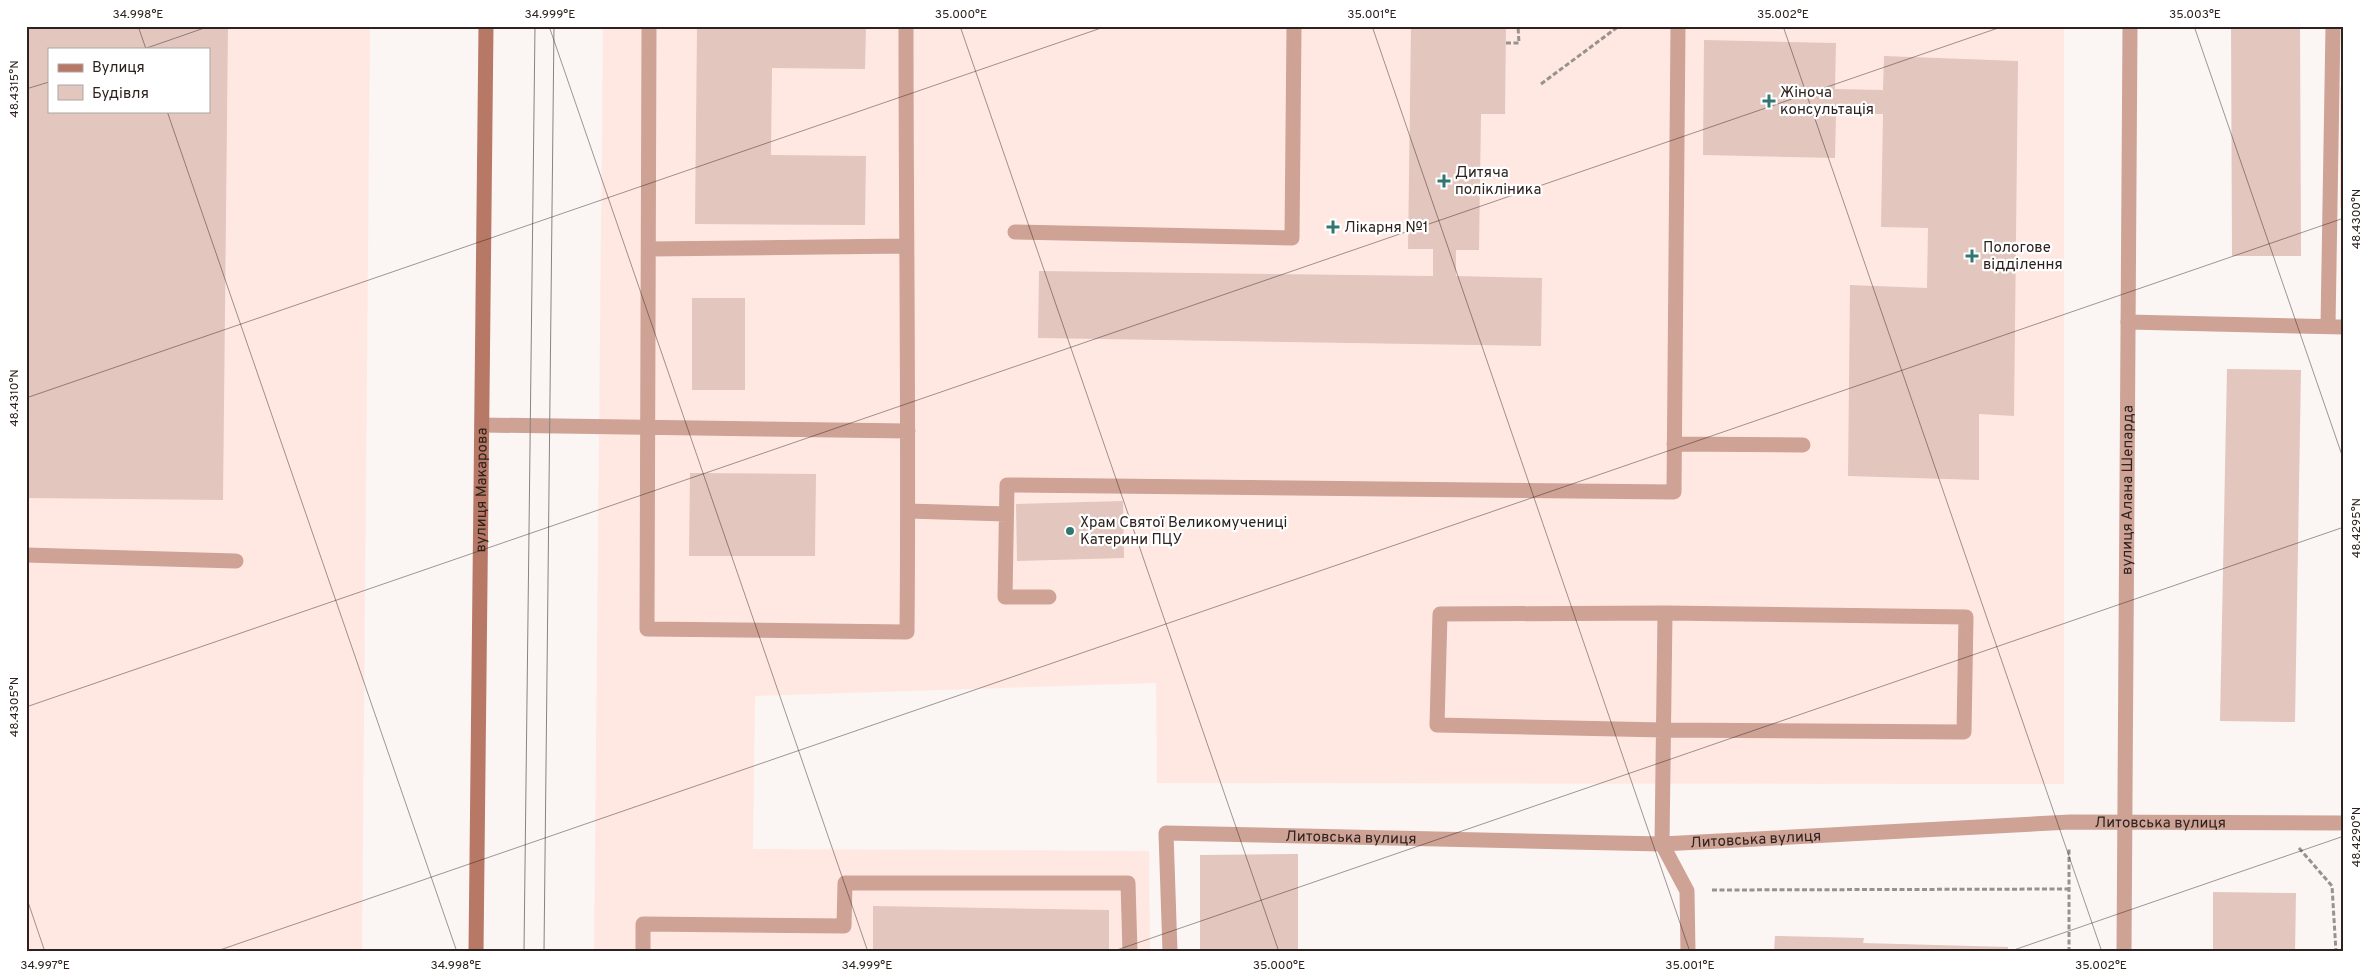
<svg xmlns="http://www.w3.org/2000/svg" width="2370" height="978" viewBox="0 0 2370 978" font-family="Overpass,sans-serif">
  <rect width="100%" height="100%" fill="#fbf5f4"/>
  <path fill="#ffe8e1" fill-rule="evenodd" d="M26,26H370L362,952H26ZM49,49H209V111H49Z
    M603,26H2064V784L1157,783L1156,683L755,696L753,849L1149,851L1150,952H594Z"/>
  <path fill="#fedfd6" d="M2340,87H2344V208H2340Z"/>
  <path fill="#e3c6be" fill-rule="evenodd" d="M26,26H228L223,500L26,498ZM49,49H209V111H49Z
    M697,26H866L865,69L772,68L771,155L866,156L865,225L695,224Z
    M1411,26H1506L1505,114H1481L1479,250H1456V276L1542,278L1541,346L1038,338L1039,271L1433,276V249H1408Z
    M2231,26H2300L2301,256H2232Z
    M1704,40L1836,43L1835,89L1883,90L1884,56L2018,61L2014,416L1979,414V480L1848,476L1850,285L1927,288L1928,228L1881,227L1883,114L1836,113L1835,158L1703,155Z
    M692,298H745V390H692Z
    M2227,369L2301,370L2295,722L2220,721Z
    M690,473L816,474L815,556H689Z
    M1123,501L1124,558L1017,561L1016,504Z
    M1298,854V952H1200V855Z
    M2213,892L2296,893L2295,952H2213Z
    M873,906L1109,910V952H873Z
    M1775,936L1864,938L1863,943L2008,947V952H1774Z"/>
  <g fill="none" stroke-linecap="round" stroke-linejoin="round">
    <path stroke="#99918f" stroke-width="3" stroke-dasharray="5 2.5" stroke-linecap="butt" d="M1506,43H1519L1518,26
      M1541,84L1619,26
      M2299,848L2332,886L2336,952
      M1712,890L2069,889
      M2069,952V848"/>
    <path stroke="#cea295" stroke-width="15" d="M649,26L647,629L907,632C909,430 906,228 906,26
      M1015,232L1292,238L1294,26
      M650,249L905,246
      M2128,322L2344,327
      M2328,326L2333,26
      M482,425L908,431
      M1674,444L1803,445
      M908,511L1006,514
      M26,555L236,561
      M1049,597H1005L1007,485L1674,492L1678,26
      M1665,613L1966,617L1964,732L1663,730L1437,725L1440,614Z
      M1662,844L1665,613
      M643,952V924L844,926L845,883H1128L1130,952"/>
    <g stroke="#cea295" stroke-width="15">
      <path d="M1662,844L1687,891L1688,952"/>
      <path id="s1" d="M1170,952L1166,833L1662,844L2070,822L2344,823"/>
      <path id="s2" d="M2124,952L2130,26"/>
    </g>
    <path stroke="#b77865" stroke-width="15" id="s3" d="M476,952L486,26"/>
    <path stroke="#8b8280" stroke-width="1" d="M524,952L535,26
      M544,952L554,26"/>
  </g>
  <path fill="none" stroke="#2d221f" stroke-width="1" stroke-opacity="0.45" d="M138,26L146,49M549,26L868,952M960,26L1279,952M1372,26L1690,952M1783,26L2102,952M2194,26L2344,461M144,49L210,26M26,89L49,82M167,111L457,952M26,398L1107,26M26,707L2004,26M26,896L45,952M214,952L2344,218M1111,952L2344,527M2008,952L2344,836"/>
  <g fill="#2f7770" stroke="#fff" stroke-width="2">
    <path d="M1766.5 93.5h5v5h5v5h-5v5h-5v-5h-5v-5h5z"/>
    <path d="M1441.5 173.5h5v5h5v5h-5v5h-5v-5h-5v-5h5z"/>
    <path d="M1330.5 219.5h5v5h5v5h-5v5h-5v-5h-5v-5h5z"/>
    <path d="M1969.5 248.5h5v5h5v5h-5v5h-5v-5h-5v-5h5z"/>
    <circle cx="1070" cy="531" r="5"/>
  </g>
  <g text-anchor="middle" stroke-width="4.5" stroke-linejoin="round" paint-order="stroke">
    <g font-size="15" fill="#2d221f" stroke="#fff" text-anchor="start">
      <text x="1780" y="97">Жіноча<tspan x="1780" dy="17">консультація</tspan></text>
      <text x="1455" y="177">Дитяча<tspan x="1455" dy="17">полікліника</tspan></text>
      <text x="1344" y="232">Лікарня №1</text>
      <text x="1983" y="252">Пологове<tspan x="1983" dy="17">відділення</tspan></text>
      <text x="1080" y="527">Храм Святої Великомучениці<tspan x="1080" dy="17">Катерини ПЦУ</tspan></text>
    </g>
    <g font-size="15" fill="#2d221f" stroke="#fff">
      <text dy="5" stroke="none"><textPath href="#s3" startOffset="462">вулиця Макарова</textPath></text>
      <text dy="5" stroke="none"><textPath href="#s2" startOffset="462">вулиця Алана Шепарда</textPath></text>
      <text dy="5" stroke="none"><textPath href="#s1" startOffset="1114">Литовська вулиця</textPath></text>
      <text dy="5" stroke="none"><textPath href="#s1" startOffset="304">Литовська вулиця</textPath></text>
      <text dy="5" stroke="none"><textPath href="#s1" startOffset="709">Литовська вулиця</textPath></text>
    </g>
  </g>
  <rect width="2370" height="978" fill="none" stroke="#ffffff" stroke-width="55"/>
  <rect x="48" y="48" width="162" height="65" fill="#ffffff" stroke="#aba7a5"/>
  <rect x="58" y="64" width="25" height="8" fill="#b77865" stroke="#aba7a5"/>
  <text x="92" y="72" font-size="15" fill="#2d221f">Вулиця</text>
  <rect x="58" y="85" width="25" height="15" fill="#e3c6be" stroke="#aba7a5"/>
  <text x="92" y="98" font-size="15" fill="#2d221f">Будівля</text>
  <rect x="28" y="28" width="2314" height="922" fill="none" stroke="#2d221f" stroke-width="2"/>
  <g font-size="12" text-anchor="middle" fill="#2d221f">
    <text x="138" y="18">34.998°E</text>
    <text x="550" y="18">34.999°E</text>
    <text x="961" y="18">35.000°E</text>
    <text x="1372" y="18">35.001°E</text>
    <text x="1783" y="18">35.002°E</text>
    <text x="2195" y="18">35.003°E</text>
    <text transform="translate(14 89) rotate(-90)" y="4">48.4315°N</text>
    <text transform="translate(2356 219) rotate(-90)" y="4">48.4300°N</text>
    <text transform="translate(14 398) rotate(-90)" y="4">48.4310°N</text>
    <text transform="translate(2356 528) rotate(-90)" y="4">48.4295°N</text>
    <text transform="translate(14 707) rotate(-90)" y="4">48.4305°N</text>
    <text transform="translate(2356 837) rotate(-90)" y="4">48.4290°N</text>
    <text x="45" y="969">34.997°E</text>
    <text x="456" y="969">34.998°E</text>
    <text x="867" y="969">34.999°E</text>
    <text x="1279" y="969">35.000°E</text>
    <text x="1690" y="969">35.001°E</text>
    <text x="2101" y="969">35.002°E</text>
  </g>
</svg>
